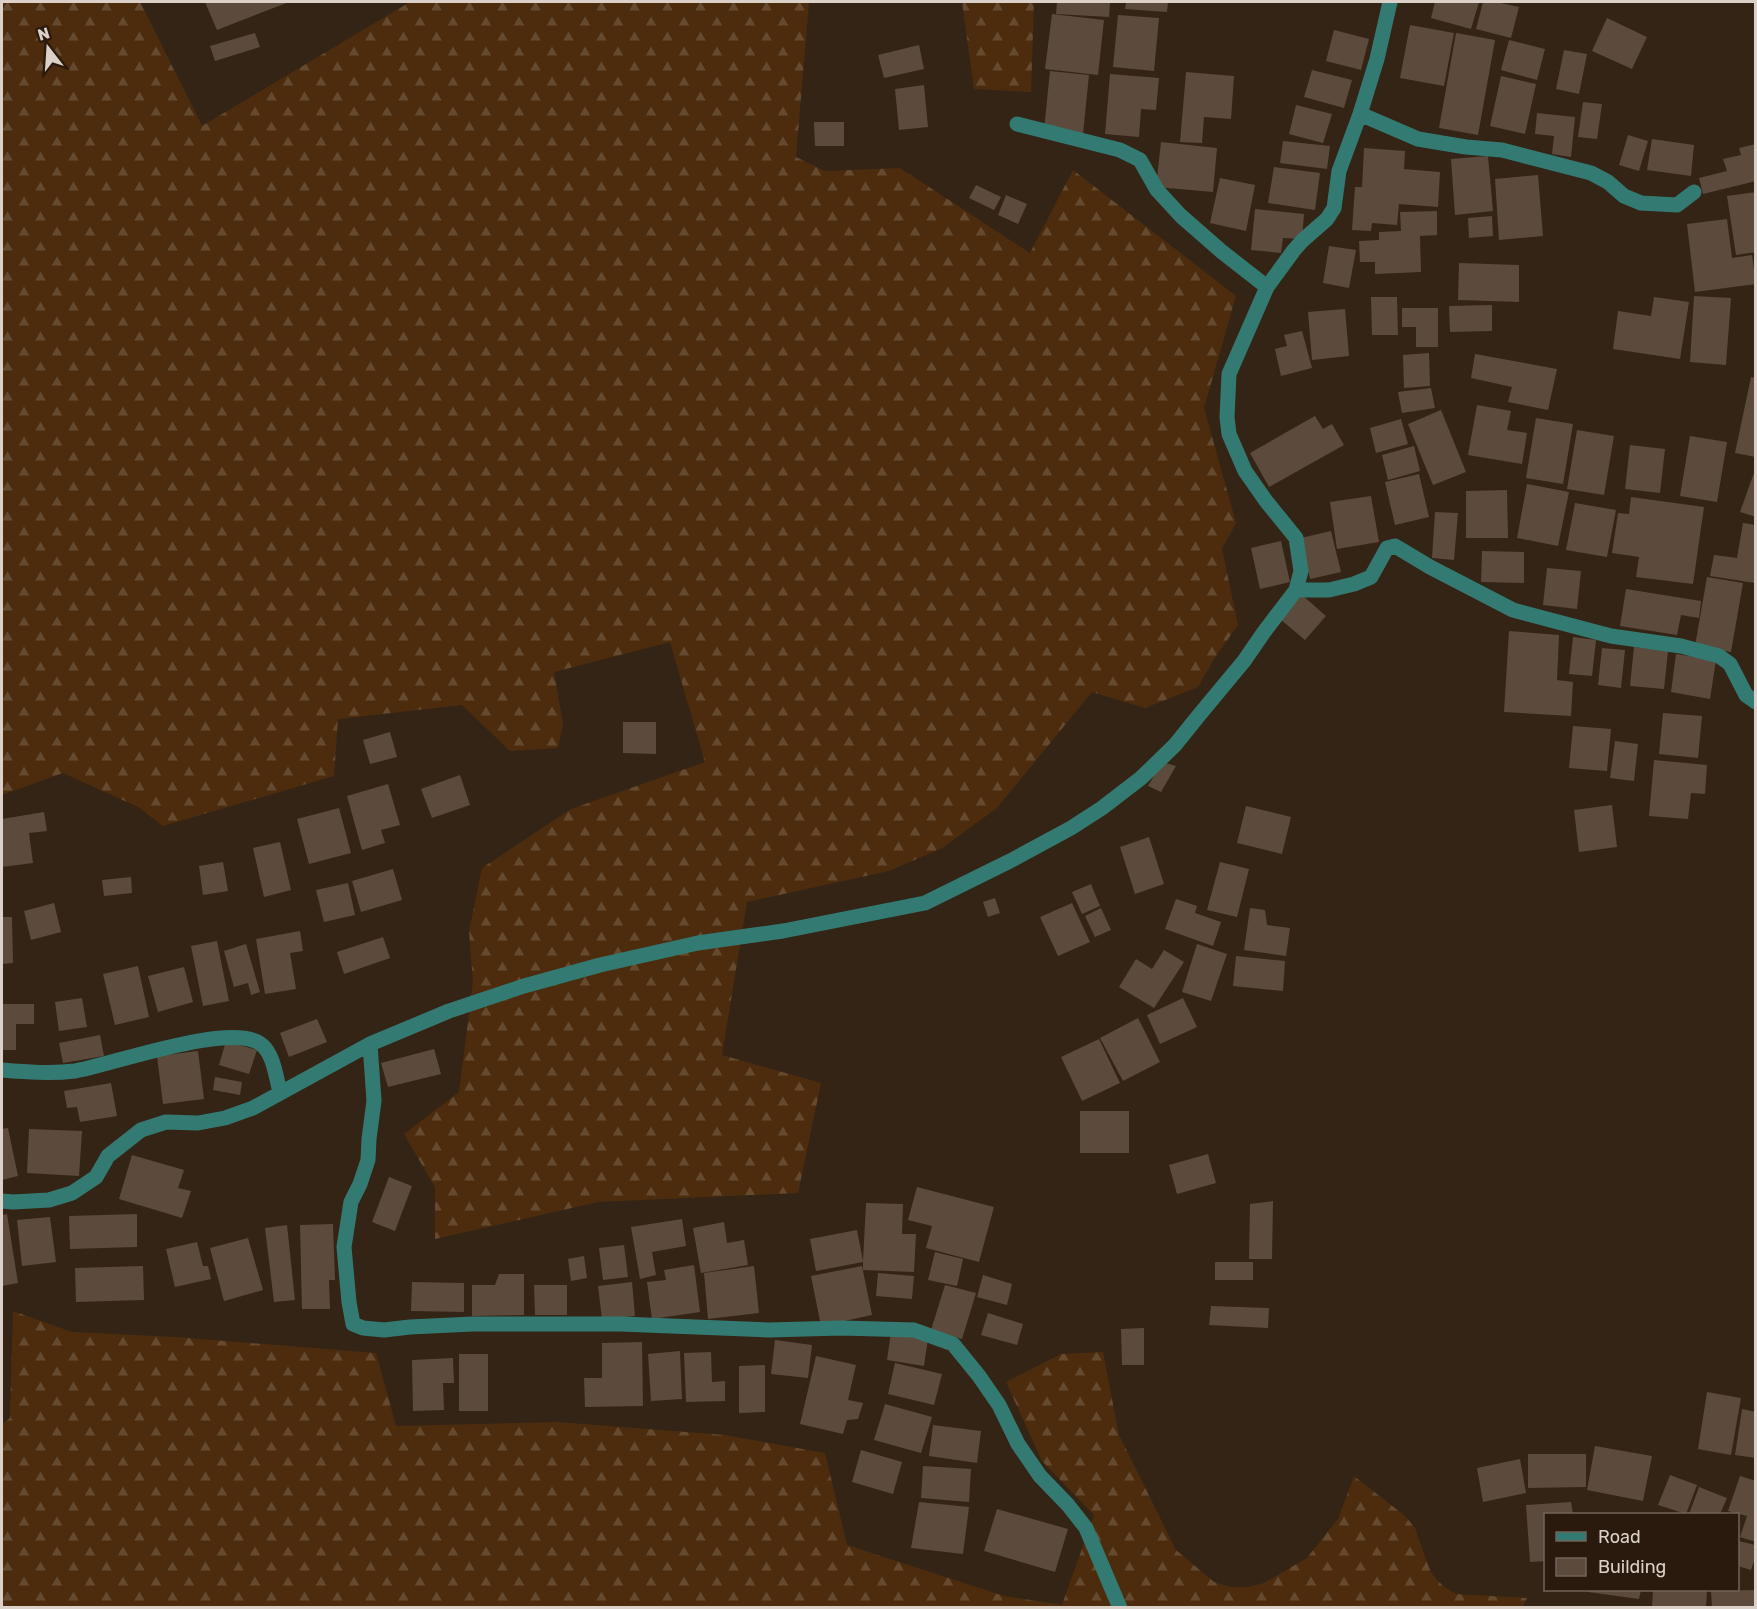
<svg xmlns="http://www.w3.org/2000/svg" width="1757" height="1609" viewBox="0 0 1757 1609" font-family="Rubik,sans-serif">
  <defs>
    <pattern id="forest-firs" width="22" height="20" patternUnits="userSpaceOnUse" patternTransform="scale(1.5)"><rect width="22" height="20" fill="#4c2c0d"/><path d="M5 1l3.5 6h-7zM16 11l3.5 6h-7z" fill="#654a2f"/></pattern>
  </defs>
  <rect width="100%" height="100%" fill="#342416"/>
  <path fill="url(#forest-firs)" d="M2,2H140L202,126L410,2H809L796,157L825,171L900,168L1030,253L1073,170L1236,296L1204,408L1236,523L1222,549L1238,625L1214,659L1198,687L1145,708L1092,692L997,808L942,848L889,871L747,902L722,1055L821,1083L798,1193L598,1202L435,1239V1187L404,1134L459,1092L473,982L469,931L482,868L571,809L705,762L670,642L554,672L563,724L558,748L510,751L462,705L338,719L334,776L163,826L138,807L63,773L2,795Z
    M962,2H1034L1031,92L974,89Z
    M13,1311L72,1332L175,1337L376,1353L396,1426L557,1422L725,1435L825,1453L847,1545L1004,1596L1062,1605L1094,1515L1042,1461L1006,1382L1061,1354L1103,1352L1119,1435L1176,1550L1214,1582L1230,1587H1248L1264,1583L1307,1558L1338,1519L1354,1476L1405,1516L1415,1528L1431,1573L1443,1586L1456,1594L1527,1598L1522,1608L2,1607V1424L10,1418Z"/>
  <path fill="#5c4b3c" d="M205,2H289L217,30Z
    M1057,2H1110L1109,17L1056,14Z
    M1126,2H1168L1167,12L1125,9Z
    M1435,2H1479L1471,29L1431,18Z
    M1483,2H1496L1519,7L1511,38L1476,29Z
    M1052,14L1104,20L1098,75L1045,69Z
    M1118,15L1159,18L1154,71L1113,67Z
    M1607,18L1647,37L1632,69L1592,51Z
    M1410,25L1454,33L1444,86L1400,78Z
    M1334,30L1369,39L1361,70L1326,61Z
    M255,33L260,47L215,61L210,46Z
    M1456,33L1495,40L1478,135L1439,128Z
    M1509,40L1545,49L1537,80L1501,70Z
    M919,45L924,69L884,78L878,55Z
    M1564,50L1587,54L1579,94L1556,89Z
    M1312,70L1352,80L1344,108L1304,97Z
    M1050,71L1089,75L1083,134L1044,130Z
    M1186,72L1234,76L1231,119L1204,117L1202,143L1180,142Z
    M1110,74L1159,78L1156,110L1141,109L1139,137L1105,134Z
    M1501,76L1536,84L1525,134L1490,126Z
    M924,85L928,127L899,130L895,89Z
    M1583,102L1602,104L1597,139L1578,137Z
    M1296,105L1332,114L1323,143L1289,134Z
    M1537,113L1575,117L1571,157L1552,154L1554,136L1535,134Z
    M814,122H844V146H815Z
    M1628,135L1648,141L1639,171L1619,165Z
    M1652,139L1694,145L1691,176L1647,170Z
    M1283,141L1330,146L1327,169L1280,163Z
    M1161,142L1217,148L1213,192L1156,187Z
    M1756,144V181L1703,194L1699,178L1727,171L1723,159L1741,155L1739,148Z
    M1364,148L1405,151L1404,169L1440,172L1438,207L1399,204L1397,225L1372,223L1371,231L1352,230L1355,187H1362Z
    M1488,156L1493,211L1455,215L1451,159Z
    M1274,167L1320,173L1315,210L1268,203Z
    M1538,175L1543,236L1499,240L1495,179Z
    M1220,178L1255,185L1246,231L1210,223Z
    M976,185L1001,197L994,210L969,198Z
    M1756,192V252L1736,255L1727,196Z
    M1006,195L1027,204L1018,224L998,215Z
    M1255,209L1304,214L1302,239L1283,238L1281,253L1251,250Z
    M1437,211V235L1420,236L1421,272L1375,274V262H1360L1359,241L1379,240V232L1401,231L1400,212Z
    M1492,216L1493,236L1469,238L1468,218Z
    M1727,219L1732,258L1752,255L1756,284L1695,292L1687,224Z
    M1329,246L1356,250L1349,288L1323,283Z
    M1459,263L1519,265V302L1458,300Z
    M1694,296L1731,298L1726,365L1690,362Z
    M1371,297H1397L1398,335H1372Z
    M1654,297L1689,302L1680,359L1613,349L1618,311L1651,316Z
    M1492,305V331L1450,332L1449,306Z
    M1402,308H1438V347H1416V327H1402Z
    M1345,309L1349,356L1312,360L1308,312Z
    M1302,331L1312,368L1281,376L1275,349L1287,346L1284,335Z
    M1429,353L1430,386L1404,388L1403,355Z
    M1475,354L1557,369L1548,410L1508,402L1512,387L1471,378Z
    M1751,377L1756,378V457L1735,453Z
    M1431,388L1435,408L1402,413L1398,392Z
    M1477,405L1511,411L1507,430L1527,433L1522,464L1468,455Z
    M1441,410L1466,472L1433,485L1408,424Z
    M1315,416L1323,429L1332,424L1344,445L1269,487L1250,453Z
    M1536,418L1573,424L1563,484L1526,478Z
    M1401,419L1408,444L1376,453L1370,428Z
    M1577,430L1614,436L1604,495L1567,489Z
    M1690,436L1727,442L1717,502L1680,496Z
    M1630,445L1665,449L1660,493L1625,489Z
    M1414,446L1420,471L1388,480L1382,455Z
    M1755,470H1756V517L1740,512Z
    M1419,474L1429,517L1395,525L1385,482Z
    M1527,484L1569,492L1558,546L1517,538Z
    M1507,490L1508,538H1466V491Z
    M1371,496L1379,542L1337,549L1330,502Z
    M1631,497L1704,507L1693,584L1636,577L1639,557L1612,553L1618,513L1629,514Z
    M1575,503L1616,510L1607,557L1566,550Z
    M1435,512L1458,513L1454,560L1432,558Z
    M1743,523L1756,525L1755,583L1710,576L1714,555L1737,558Z
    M1331,531L1341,572L1310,579L1301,538Z
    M1281,541L1290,582L1260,589L1251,548Z
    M1482,551L1524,552V583L1481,582Z
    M1547,568L1581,571L1577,609L1543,605Z
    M1707,577L1743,583L1731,652L1695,646Z
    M1626,589L1701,601L1699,618L1681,615L1677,635L1620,626Z
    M1302,595L1326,616L1305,640L1280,619Z
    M1509,631L1559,635L1557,680L1573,682L1571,716L1504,712Z
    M1573,637L1596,640L1592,676L1569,674Z
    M1634,647L1668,651L1664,689L1630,686Z
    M1602,648L1625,650L1621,688L1598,685Z
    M1676,654L1716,660L1710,699L1671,692Z
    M1663,713L1702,716L1698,758L1659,754Z
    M623,722H656V754L623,753Z
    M1573,726L1611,729L1607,771L1569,768Z
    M390,732L397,757L370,764L363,740Z
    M1615,741L1638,744L1634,781L1610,778Z
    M1654,760L1707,765L1705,794L1691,793L1688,819L1649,816Z
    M1162,762L1176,766L1161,792L1148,786Z
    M460,775L470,805L432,818L421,789Z
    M388,784L400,825L381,830L385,843L362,850L347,796Z
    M1612,805L1617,847L1579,852L1574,810Z
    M1246,806L1291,817L1282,854L1237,843Z
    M339,808L351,853L309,864L297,819Z
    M44,812L47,831L29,833L33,863L2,867V819Z
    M1149,837L1164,884L1135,894L1120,847Z
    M280,842L291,890L264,897L253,848Z
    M223,862L228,891L203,895L199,866Z
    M1220,862L1249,869L1237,917L1207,910Z
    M393,869L402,900L361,912L352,881Z
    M131,877L132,893L104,896L102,880Z
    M348,883L355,915L324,922L316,890Z
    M1091,884L1100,906L1082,914L1072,892Z
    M995,898L1000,913L988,917L983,902Z
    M1176,899L1197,906L1195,913L1221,922L1213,946L1165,929Z
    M54,903L61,932L31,940L24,911Z
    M1072,903L1090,942L1058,956L1040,917Z
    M1101,908L1111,930L1095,937L1085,916Z
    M1250,908L1265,910L1267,925L1290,928L1286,956L1244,950Z
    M2,917H12L13,963L2,964Z
    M300,931L303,951L290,953L296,989L265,994L256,939Z
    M383,937L390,958L344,974L337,952Z
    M217,941L229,1001L203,1006L191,946Z
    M246,944L260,992L251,995L248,983L234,987L224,951Z
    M1197,944L1227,954L1211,1001L1182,992Z
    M1164,950L1184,962L1154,1008L1119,987L1136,959L1152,969Z
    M1236,956L1285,961L1283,991L1233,986Z
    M138,966L149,1017L115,1025L103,974Z
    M184,967L193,1002L158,1012L148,976Z
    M82,998L87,1027L59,1031L55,1002Z
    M1183,998L1197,1027L1160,1044L1147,1015Z
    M2,1004H34V1024H16V1050H2Z
    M1138,1018L1160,1062L1123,1081L1100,1038Z
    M317,1019L327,1042L289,1057L280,1033Z
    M100,1035L104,1056L63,1063L59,1043Z
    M1099,1039L1120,1083L1082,1101L1061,1057Z
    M226,1041L257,1050L249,1074L219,1065Z
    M434,1049L441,1074L388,1087L381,1063Z
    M198,1051L204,1099L163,1104L157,1056Z
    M215,1077L242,1082L240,1095L213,1090Z
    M111,1083L117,1116L80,1122L77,1107L67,1108L64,1091Z
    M1080,1111H1129V1153H1080Z
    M8,1128L18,1176L2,1180V1129Z
    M29,1129L82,1131L79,1176L27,1173Z
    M1208,1154L1216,1183L1177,1194L1169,1165Z
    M132,1155L184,1170L178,1188L191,1191L182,1218L119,1199Z
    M389,1177L412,1186L395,1231L372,1222Z
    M917,1187L994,1207L979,1262L926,1248L932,1226L908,1220Z
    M1273,1201L1272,1259H1249L1250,1204Z
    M866,1203L903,1204L902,1234H916L914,1272L863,1270V1262L816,1271L810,1239L857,1230L863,1261Z
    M7,1214L18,1283L2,1286V1215Z
    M137,1214V1247L70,1249L69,1216Z
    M50,1217L56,1262L22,1266L17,1220Z
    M682,1219L686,1246L652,1252L656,1275L640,1279L631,1227Z
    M724,1222L727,1243L744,1240L748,1265L701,1273L693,1228Z
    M333,1224L335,1280H329L330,1309H302L300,1225Z
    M287,1225L295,1300L274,1302L265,1228Z
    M248,1238L263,1290L224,1301L210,1248Z
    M197,1242L203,1266H208L211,1279L175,1287L166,1249Z
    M624,1245L628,1277L603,1280L599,1248Z
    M935,1252L963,1259L957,1286L928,1280Z
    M584,1256L587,1278L571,1281L568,1259Z
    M1215,1262H1253V1280H1215Z
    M694,1265L700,1312L652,1319L647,1282L666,1280L664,1270Z
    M143,1266L144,1300L76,1302L75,1268Z
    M754,1266L759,1313L708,1319L704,1273Z
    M862,1266L872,1315L821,1326L811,1276Z
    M878,1273L914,1276L912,1299L876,1296Z
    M499,1274H524V1315L472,1316V1285H495Z
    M983,1275L1012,1284L1007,1305L977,1297Z
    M412,1282L464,1283V1312L411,1311Z
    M632,1282L635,1316L602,1319L598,1286Z
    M534,1285H567V1315H535Z
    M945,1285L976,1293L962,1339L931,1330Z
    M1211,1306L1269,1308L1268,1328L1209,1325Z
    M988,1313L1023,1324L1017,1345L981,1335Z
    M1144,1328V1365H1122L1121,1329Z
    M891,1332L928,1338L924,1366L887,1360Z
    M775,1340L812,1345L808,1378L771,1374Z
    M642,1342L643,1406L585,1407L584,1378H602V1343Z
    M680,1351L682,1399L651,1401L648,1354Z
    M711,1352L712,1382L725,1381V1401L686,1402L684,1353Z
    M459,1354H488V1411H459Z
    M816,1356L856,1365L848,1400L863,1403L858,1419L847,1420L843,1434L800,1424Z
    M453,1358L454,1383H443L444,1410L413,1411L412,1360Z
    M895,1363L942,1374L934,1405L888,1394Z
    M765,1365V1412L739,1413V1366Z
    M1707,1392L1741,1398L1731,1455L1698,1449Z
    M885,1404L932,1417L921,1453L874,1440Z
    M1742,1409L1756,1412V1458L1735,1455Z
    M933,1425L981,1431L977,1463L929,1456Z
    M1595,1446L1652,1456L1643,1501L1587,1490Z
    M861,1450L902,1462L893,1494L852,1482Z
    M1528,1454H1586V1487L1528,1488Z
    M1520,1459L1526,1493L1483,1502L1477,1468Z
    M923,1466L971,1469L969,1502L921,1498Z
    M1670,1475L1697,1485L1686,1514L1658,1505Z
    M1740,1476L1756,1481V1542L1740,1537L1747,1516L1728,1511Z
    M1699,1487L1727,1498L1720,1514H1689Z
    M919,1502L969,1507L963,1554L911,1548Z
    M1571,1502L1573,1514H1546V1561L1530,1562L1526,1505Z
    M997,1509L1068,1529L1055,1572L984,1551Z
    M1738,1541L1756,1545V1555L1751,1570L1738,1566Z
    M1588,1590H1641L1639,1599L1588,1592Z
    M1653,1590H1707L1706,1608H1652Z
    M1754,1590L1755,1608H1712L1711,1591Z"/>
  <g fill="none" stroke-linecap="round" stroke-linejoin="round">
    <path stroke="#337b72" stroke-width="15" d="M1360,114L1418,139L1466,147L1502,150L1591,173L1608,182L1624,196L1641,203L1677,205L1694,192
      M1017,124L1120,150L1140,160L1157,190L1181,216L1221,251L1267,287
      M1296,590H1329L1354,584L1371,577L1387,548L1395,546L1430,567L1513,610L1611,636L1681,646L1719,656L1730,664L1746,695L1756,702
      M370,1044L374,1101L369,1139L368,1160L360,1184L351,1202L344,1247L349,1302L353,1324L363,1328L384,1330L410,1327L473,1324H621L769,1330L842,1328L914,1330L953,1344L979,1376L999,1405L1018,1444L1040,1476L1068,1505L1086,1528L1120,1608
      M2,1070C26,1072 51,1074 75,1071C111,1065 234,1020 262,1045C274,1055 276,1078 280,1092
      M2,1201L13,1202L49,1200L72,1193L96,1177L108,1156L141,1130L166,1122L198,1123L225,1118L253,1108L370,1044L449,1011L524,986L600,965L698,943L783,931L925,903L1010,861L1071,828L1102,808L1141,778L1175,745L1200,714L1244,661L1264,632L1296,590L1301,571L1296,538L1266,501L1245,471L1229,434L1227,417L1229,374L1267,287L1294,250L1303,240L1327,219L1334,208L1339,171L1360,114L1377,59L1390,2"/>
  </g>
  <rect width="1757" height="1609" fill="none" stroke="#dbd1c8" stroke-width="6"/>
  <rect x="1544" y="1513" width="195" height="78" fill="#2a1a0d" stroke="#716358" stroke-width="1.5"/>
  <rect x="1556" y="1532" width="30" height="9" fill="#337b72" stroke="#716358" stroke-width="1.5"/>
  <text x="1598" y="1543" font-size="18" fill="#dbd1c8">Road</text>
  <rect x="1556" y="1558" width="30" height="18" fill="#5c4b3c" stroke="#716358" stroke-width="1.5"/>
  <text x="1598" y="1573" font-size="18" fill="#dbd1c8">Building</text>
  <g transform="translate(48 48) rotate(343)" stroke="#2a1a0d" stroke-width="4.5" paint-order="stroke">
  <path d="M0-4.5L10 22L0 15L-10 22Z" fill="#dbd1c8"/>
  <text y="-9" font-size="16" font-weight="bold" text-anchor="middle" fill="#dbd1c8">N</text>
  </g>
</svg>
